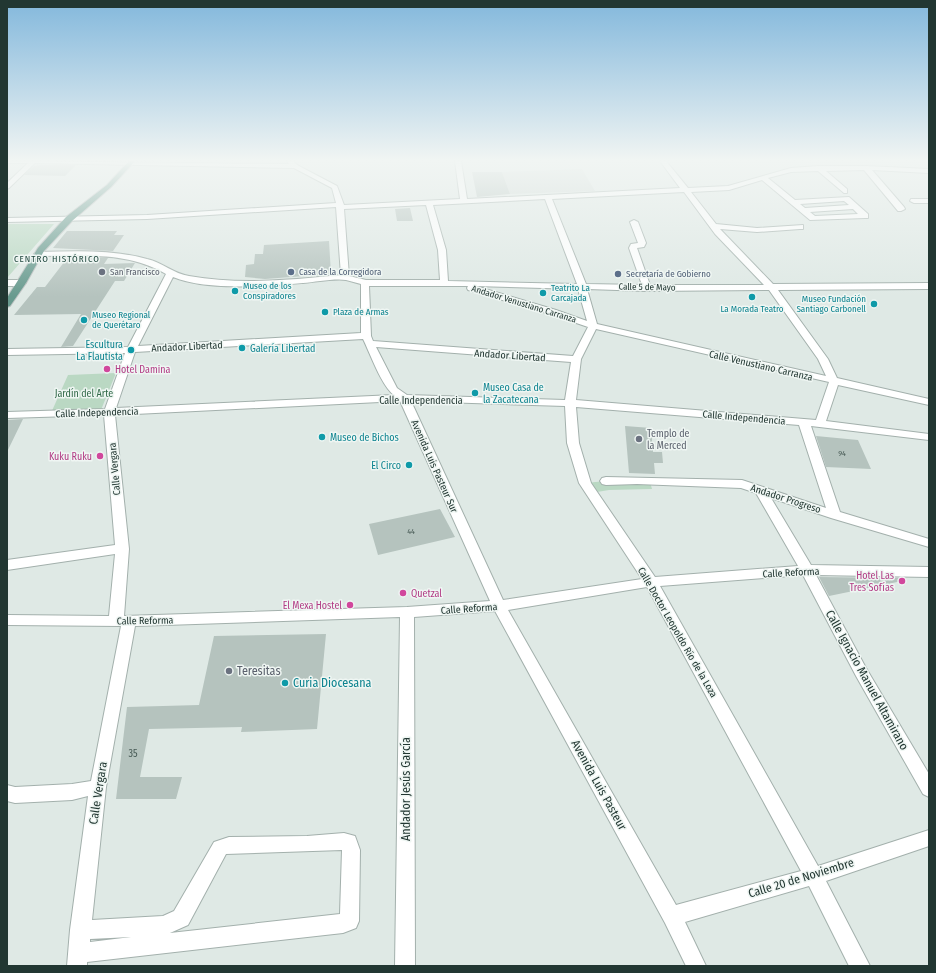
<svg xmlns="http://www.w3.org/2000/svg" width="936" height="973" viewBox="0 0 936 973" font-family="'Fira Sans Condensed',sans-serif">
  <rect width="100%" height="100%" fill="#dfe9e5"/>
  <path fill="#ced8d4" d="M582,169L595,191L510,194L502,172Z"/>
  <path fill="#bad8c3" d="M7,224H54L7,278Z
    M116,373L101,410L51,413L68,375Z
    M606,481L650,482L652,489L609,490L591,493L585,483Z"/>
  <path fill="#b5c3be" d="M40,165H76L65,176L24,175L34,166Z
    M472,172H502L510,194L477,197Z
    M410,208L413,221H397L395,209Z
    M67,231H117L114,235H124L113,251L53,248Z
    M329,241L331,274L265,279L245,277L246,265L254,264L255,254H263L264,245Z
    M68,257L108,258L104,264L135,263L124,281H115L73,346L61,347L81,314L14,315L37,287H45Z
    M23,419L7,452V420Z
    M625,426L651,428L653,452H662L663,463H654L655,474L629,473Z
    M816,436L858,440L871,469L826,467Z
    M440,509L455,537L378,555L369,524Z
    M819,577L901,578L902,581L829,596Z
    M326,634L317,729L241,732L242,727L149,729L140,777H182L176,799H116L127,707L199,705L214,636Z"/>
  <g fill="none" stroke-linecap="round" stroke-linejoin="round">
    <defs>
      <path id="minor" d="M7,161L289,164L287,161H293L297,165L337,186L344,205L460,199L455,161H461L467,199L680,188L660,161H666L688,188L728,186L791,168L818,166H866L929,169V173L872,170L904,207L905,209L901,211H898L864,170L826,171L847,189V193H844L818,171L791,172L768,178L795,200L849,197L868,214V218H865L810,220L762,180L729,190L691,192L716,224L757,228L803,225V229H800L757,232L720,229L773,284L929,283V289L778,290L828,359L837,378L929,399V405L838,385L826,421L929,434V440L811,426L840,512L929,539V547L831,518L771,498L811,565L929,567V577L816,575L866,668L929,774V797L923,794L856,676L803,575L660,586L818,866L929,830V846L826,881L870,966H849L809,886L685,922L706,966H686L665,923L495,611L414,617L415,966H395L400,617L135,626L106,787L92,920L163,916L174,911L214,842L229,837L307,836L344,833L355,836L360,850L359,921L356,928L343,933L87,962V966H67L70,930L88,796L72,800L15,803L7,801V785L15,787L72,784L91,781L121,626L7,625V615L109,616L115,554L7,570V560L115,545L104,415L7,418V412L105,409L125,353L7,355V349L128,347L166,274C126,251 82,256 38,256L34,254L38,252C75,251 111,249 147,259C162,262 174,274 189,276C239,285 290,280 341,275L336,207L147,219L7,222V218L147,215L336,203L332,188L294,168L35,163L9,188L7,189V183L28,163H7ZM684,192L715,234L764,285H650L637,248L644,247L646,243L638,222L634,220L630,222L638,243L631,244L629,248L642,285L586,284L552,199ZM545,199L577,284L448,281L446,250L433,205ZM844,201L849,205L805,208L800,204ZM426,205L438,250L440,280H366L349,276L344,209ZM853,209L858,214L815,216L810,212ZM173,277C207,291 266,286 303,283C315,282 335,278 346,280C351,281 356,283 361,284V333L138,346ZM369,286H468L467,288L468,290L550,314L588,327L573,356L373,341L371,336ZM475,286L578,289L587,321L556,310ZM587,289L647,291L769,290L818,359L826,376L597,324ZM596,329L829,382L816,420L576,400L581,359ZM363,339C370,353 382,387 394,395L116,408L135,352ZM376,347L571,362L565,400L407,395L397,388ZM400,401L490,601L407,607L124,616L129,549L115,415ZM411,401L565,406L567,443L579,483L642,579L503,600ZM576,407L799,425L826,508L742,480L606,477L602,478L600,481L602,484L606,485L637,484L741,488L756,493L798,566L655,577L591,483L579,443ZM647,587L801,871L676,905L508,610ZM342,850L340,914L170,933L188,925L226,854ZM131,937L90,942V939Z
        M911,199H929V203H914L910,201Z
        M7,280H22L26,283L22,286H7Z"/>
      <path id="major" d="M129,161H135L111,187L72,221L44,251L26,283L10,306L7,307V298L38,248L66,217L107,185Z"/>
    </defs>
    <use href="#minor" stroke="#a3b0ac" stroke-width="2"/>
    <use href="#major" stroke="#bdc3c2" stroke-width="2"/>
    <use href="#minor" fill="#fff" fill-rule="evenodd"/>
    <use href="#major" fill="#689a8e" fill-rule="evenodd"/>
  </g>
  <linearGradient id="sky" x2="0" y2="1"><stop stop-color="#83b8dc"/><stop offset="0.54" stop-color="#f1f5f3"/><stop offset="1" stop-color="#f1f5f3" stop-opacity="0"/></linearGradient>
  <rect width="936" height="297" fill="url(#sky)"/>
  <g fill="#6b7280" stroke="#eff6f3" stroke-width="1.5">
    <circle cx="102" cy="272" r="4"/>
    <circle cx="639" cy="439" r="4"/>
    <circle cx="229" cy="671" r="4"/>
  </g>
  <g fill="#5c6f8a" stroke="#eff6f3" stroke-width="1.5">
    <circle cx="291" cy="272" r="4"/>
    <circle cx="618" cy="274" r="4"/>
  </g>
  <g fill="#0f9aa8" stroke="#eff6f3" stroke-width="1.5">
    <circle cx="235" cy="291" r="4"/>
    <circle cx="543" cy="293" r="4"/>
    <circle cx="752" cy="297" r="4"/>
    <circle cx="874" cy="304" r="4"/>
    <circle cx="325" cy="312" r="4"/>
    <circle cx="84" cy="320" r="4"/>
    <circle cx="242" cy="348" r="4"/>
    <circle cx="131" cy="350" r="4"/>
    <circle cx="475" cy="393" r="4"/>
    <circle cx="322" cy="437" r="4"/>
    <circle cx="409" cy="465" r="4"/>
    <circle cx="285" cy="683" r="4"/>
  </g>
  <g fill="#d1479c" stroke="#eff6f3" stroke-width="1.5">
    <circle cx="107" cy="369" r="4"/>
    <circle cx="100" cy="456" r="4"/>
    <circle cx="902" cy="581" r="4"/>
    <circle cx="403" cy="593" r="4"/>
    <circle cx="350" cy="605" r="4"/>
  </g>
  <g text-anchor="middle" stroke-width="3" stroke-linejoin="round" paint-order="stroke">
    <g font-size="8" fill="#475a55">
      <text x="842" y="456">94</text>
      <text x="411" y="534">44</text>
    </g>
    <g font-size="9" letter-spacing="1" fill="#20473e" stroke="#eff6f3">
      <text x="57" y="262">CENTRO HISTÓRICO</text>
    </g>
    <g font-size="9" fill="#5b616d" stroke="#eff6f3" text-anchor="start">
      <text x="110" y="275">San Francisco</text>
    </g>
    <g font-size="9" fill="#4e5e75" stroke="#eff6f3" text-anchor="start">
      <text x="299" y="275">Casa de la Corregidora</text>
      <text x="626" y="277">Secretaría de Gobierno</text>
    </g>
    <g font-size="9" fill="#0d838f" stroke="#eff6f3" text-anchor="start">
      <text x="243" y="289">Museo de los<tspan x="243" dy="10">Conspiradores</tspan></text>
      <text x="551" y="291">Teatrito La<tspan x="551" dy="10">Carcajada</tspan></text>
      <text x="866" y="302" text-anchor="end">Museo Fundación<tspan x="866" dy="10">Santiago Carbonell</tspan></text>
      <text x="752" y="312" text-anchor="middle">La Morada Teatro</text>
      <text x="333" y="315">Plaza de Armas</text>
      <text x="92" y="318">Museo Regional<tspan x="92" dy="10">de Querétaro</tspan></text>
    </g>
    <g font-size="9" fill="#223732" stroke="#eff6f3">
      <text transform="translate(647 287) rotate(1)" y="3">Calle 5 de Mayo</text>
      <text transform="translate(524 304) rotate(17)" y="3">Andador Venustiano Carranza</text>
    </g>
    <g font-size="10" fill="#0d838f" stroke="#eff6f3" text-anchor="start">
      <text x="123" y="348" text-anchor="end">Escultura<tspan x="123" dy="12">La Flautista</tspan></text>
      <text x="250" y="352">Galería Libertad</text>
      <text x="483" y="391">Museo Casa de<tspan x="483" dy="12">la Zacatecana</tspan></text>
      <text x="330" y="441">Museo de Bichos</text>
      <text x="401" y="469" text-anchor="end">El Circo</text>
    </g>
    <g font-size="10" fill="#223732" stroke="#eff6f3">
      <text transform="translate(187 346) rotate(-3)" y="4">Andador Libertad</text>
      <text transform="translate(510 355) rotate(4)" y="4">Andador Libertad</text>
      <text transform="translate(761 365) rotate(13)" y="4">Calle Venustiano Carranza</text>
      <text x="421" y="404">Calle Independencia</text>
      <text transform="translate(97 412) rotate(-2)" y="4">Calle Independencia</text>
      <text transform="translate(744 417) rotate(5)" y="4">Calle Independencia</text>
      <text transform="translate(435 466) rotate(66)" y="4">Avenida Luis Pasteur Sur</text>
      <text transform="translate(114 469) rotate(-95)" y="4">Calle Vergara</text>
      <text transform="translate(786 498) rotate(18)" y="4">Andador Progreso</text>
      <text transform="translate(791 572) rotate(-3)" y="4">Calle Reforma</text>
      <text transform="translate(469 608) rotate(-4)" y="4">Calle Reforma</text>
      <text transform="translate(145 620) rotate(-1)" y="4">Calle Reforma</text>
      <text transform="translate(678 632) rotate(60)" y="4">Calle Doctor Leopoldo Río de la Loza</text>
    </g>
    <g font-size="10" fill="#b23c85" stroke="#eff6f3" text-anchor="end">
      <text x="115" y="373" text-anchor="start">Hotel Damina</text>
      <text x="92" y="460">Kuku Ruku</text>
      <text x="894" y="579">Hotel Las<tspan x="894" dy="12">Tres Sofías</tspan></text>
      <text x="411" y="597" text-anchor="start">Quetzal</text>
      <text x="342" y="609">El Mexa Hostel</text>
    </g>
    <g font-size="10" fill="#316948" stroke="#eff6f3">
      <text x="84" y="397">Jardín del Arte</text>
    </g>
    <g font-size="10" fill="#5b616d" stroke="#eff6f3" text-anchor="start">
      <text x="647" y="437">Templo de<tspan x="647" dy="12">la Merced</tspan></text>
    </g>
    <g font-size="10" fill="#475a55">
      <text x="133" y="757">35</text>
    </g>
    <g font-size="12" fill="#5b616d" stroke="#eff6f3" text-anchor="start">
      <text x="237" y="675">Teresitas</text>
    </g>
    <g font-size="12" fill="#223732" stroke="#eff6f3">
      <text transform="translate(867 680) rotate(61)" y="4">Calle Ignacio Manuel Altamirano</text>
      <text transform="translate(599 785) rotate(61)" y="4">Avenida Luis Pasteur</text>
      <text transform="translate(406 789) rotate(-90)" y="4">Andador Jesús García</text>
      <text transform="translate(98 793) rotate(-81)" y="4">Calle Vergara</text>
      <text transform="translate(801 878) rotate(-17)" y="4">Calle 20 de Noviembre</text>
    </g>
    <g font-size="12" fill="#0d838f" stroke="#eff6f3" text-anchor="start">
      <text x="293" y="687">Curia Diocesana</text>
    </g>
  </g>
  <rect width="936" height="973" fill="none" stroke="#223732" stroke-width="16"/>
</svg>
